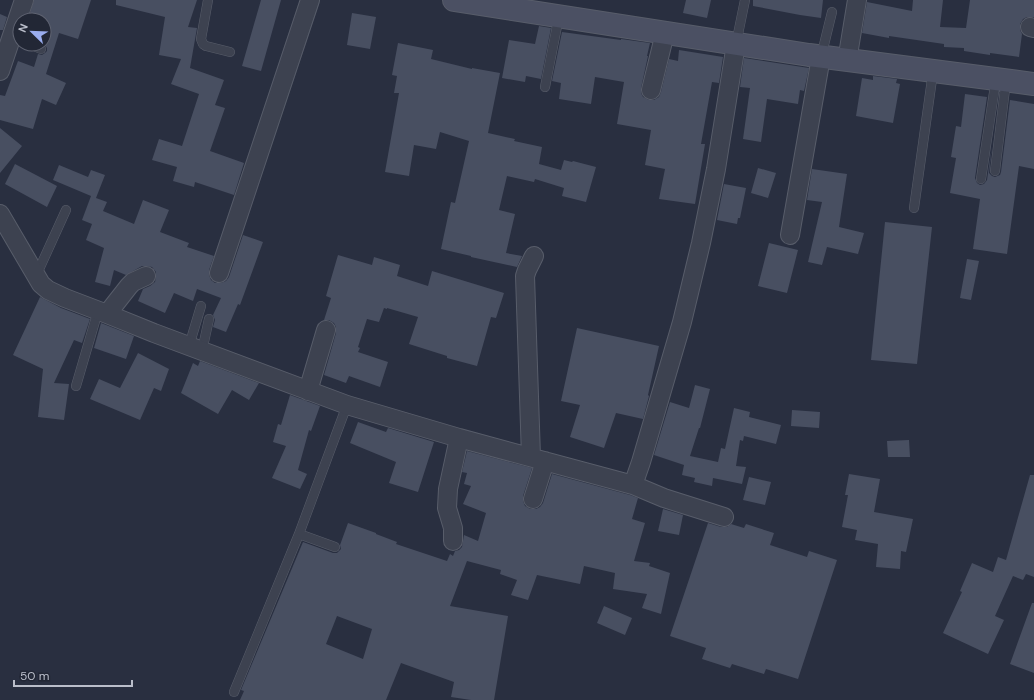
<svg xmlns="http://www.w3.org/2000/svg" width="1034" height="700" viewBox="0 0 1034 700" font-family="'DM Sans',sans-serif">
  <rect width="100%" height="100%" fill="#292f40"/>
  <path fill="#484f61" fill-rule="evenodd" d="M34,0H91L78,39L59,33L46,74L66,83L56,105L42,99L33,129L0,120V95L5,96L18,61L34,67L38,54L42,55L45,53L47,51V48L44,44V20H28Z
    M116,0H197L188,27L197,28L190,68L224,80L215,105L225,108L210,151L244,163L234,195L195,182L194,187L173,181L177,167L152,160L159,139L182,146L199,94L171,84L181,59L159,55L165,17L116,5Z
    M261,0H281L261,71L242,66Z
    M686,0H711L707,18L683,13Z
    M753,0H823L821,18L800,15L753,6Z
    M913,0H943L940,27L966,28L970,0H1034V17H1027L1023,19L1020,24V30L1022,34L1019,57L990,53V55L964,51V48L944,47V44L889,36V38L862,33L867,2L912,11Z
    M352,13L376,17L370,49L347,45Z
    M0,14L7,17L3,30H0Z
    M539,26L551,28L541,79L526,76L525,82L502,78L509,40L535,44Z
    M562,32L621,40V39L650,43L647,56H648L641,88V93L643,97L649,100H654L659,97L661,92L669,59L678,61L679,50L723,57L719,83L712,82L701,144H705L695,204L659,199L665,169L645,165L651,130L617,124L624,82L595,77L591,104L559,99L561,83L552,81Z
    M398,43L433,50L431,59L472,69V68L500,73L488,133L515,139L514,141L542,147L539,164L561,170L564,160L572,162L573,161L596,167L586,202L562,196L564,188L535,179L534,182L507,176L499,210L515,214L506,253L522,256L517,267L471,257V256L441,249L451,202L455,203L469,141L440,132L436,149L414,145L409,176L385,172L399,93H394L397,76L392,75Z
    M744,58L809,68L804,91L800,90L798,104L767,99L761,142L743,139L750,88L740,87Z
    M873,76L897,79L896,83L900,84L893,123L856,116L862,78L873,80Z
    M965,94L987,97L975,178L977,183L980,185L984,184L987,180L992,146L989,173L992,176L995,177L1000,175L1001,172L1010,100L1034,104V169L1019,166L1007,254L973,249L980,199L950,193L956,158L951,157L956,126L961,127Z
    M0,128L22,146L0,173Z
    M15,164L57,186L47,207L5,184Z
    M59,165L88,177L91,170L105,175L96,198L107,202L103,211L134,224L143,200L169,210L160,232L189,243L187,247L214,256L209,270V275L211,280L215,283H221L226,281L229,277L243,235L263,242L240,305L238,304L226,332L213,327L215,320L213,315L221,298L197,289L193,301L174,293L165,313L138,301L143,289L150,286L155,282L156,277V272L152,267L147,266H142L126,275L114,270L110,286L95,282L104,248L86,240L92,224L82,220L91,196L53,180Z
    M758,168L776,173L768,198L751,193Z
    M812,169L847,174L839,227L864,233L858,254L827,247L822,265L808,262L822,202L807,200Z
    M724,184L746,188L740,218H738L737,224L717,220Z
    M885,222L932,227L917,364L871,360Z
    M769,243L798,250L787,293L758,286Z
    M338,255L372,265L374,257L400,265L397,276L428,286L432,271L504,293L496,318L491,317L477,366L447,358V356L409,344L418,317L387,308V309L384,308L379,322L367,319L358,347L360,348L358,352L388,362L380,387L349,376L346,383L324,375L336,333V327L334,323L329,320H324L331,298L326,296Z
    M967,259L979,261L971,300L960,298Z
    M40,297L61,308L90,319L82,343L74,340L54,383L69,384L64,420L38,417L43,369L13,355Z
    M101,323L134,336L126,359L94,348Z
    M577,328L659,346L648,395L649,396L643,419L616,413L604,448L570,437L580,405L561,401Z
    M138,353L169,369L161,391L154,388L140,420L90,399L99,379L120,388Z
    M200,361L259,383L249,400L232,390L218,414L181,393L193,363L198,366Z
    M695,385L710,389L700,428H699L690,456L718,462L721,448L725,449L734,408L750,412L749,417L781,425L776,444L744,436L743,441L740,440L736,466L746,467L742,484L713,478L712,486L694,482L695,478L682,475L684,465L654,455L670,402L689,408Z
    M290,395L320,406L311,431L309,430L298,470L307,474L300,489L272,478L286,446L273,442L278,424L281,425Z
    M792,410L820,412L819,428L791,426Z
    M358,422L386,432L388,428L434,442L418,492L389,483L396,462L350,443Z
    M909,440L910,457H888L887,441Z
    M467,451L532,468L523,496V501L525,506L530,509H536L540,507L543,503L552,474L630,495L638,498L632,519L645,523L634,561L650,563L649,566L670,573L661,614L642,608L647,594L613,589L615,573L584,566L580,584L537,575L528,600L511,595L517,580L500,574L501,570L467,561L450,606L508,616L494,700H471L451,697L454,682L401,663L386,700H240L244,691L241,690L303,542L333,553H337L341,549L340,545L348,523L376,533V534L397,542L396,544L447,561L450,554L453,556L455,551L459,550L462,547L464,535L478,541L486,513L463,504L471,486L464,484L467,473L462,472ZM337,616L372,629L363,659L326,644Z
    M849,474L880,479L874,512L913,519L906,552L901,551L900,569L876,567L878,544L855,540L857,530L842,527L848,495H845Z
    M1030,475H1034V577L1026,574L1023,580L1013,576L995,616L1004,620L988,654L943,633L962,592L960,591L972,563L993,572L998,557L1006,560Z
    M749,477L771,482L765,505L743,500Z
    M663,509L683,515L679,535L658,531Z
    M708,523L721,527H727L731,524L744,528L746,524L774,533L770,545L807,557L809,551L837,560L798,679L766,669L764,674L732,664L730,668L702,659L706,648L670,636Z
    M1032,603H1034V673L1010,664Z
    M604,606L632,618L625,635L597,623Z"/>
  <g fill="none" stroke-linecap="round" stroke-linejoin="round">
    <defs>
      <path id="lane" d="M208,0L201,39L203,44L206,46L230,52
        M29,44L41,49
        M736,44L745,0
        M821,57L832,12
        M545,87L559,16
        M995,171L1006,81
        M981,179L996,79
        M914,208L933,72
        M36,276L66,210
        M189,346L201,306
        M202,351L209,319
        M76,386L98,311
        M299,534L335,547
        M234,692L299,534L347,405"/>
      <path id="street" d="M1030,27L1034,28
        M847,61L857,0
        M0,71L24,0
        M651,90L665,33
        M0,214L41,284L48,290L65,298L107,314L154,333L347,405L459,438L633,485L641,462L682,322L701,243L716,169L736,44
        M790,235L821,57
        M219,273L310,0
        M107,314L129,286L133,282L146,276
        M308,391L326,330
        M531,457L525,276L527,270L534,256
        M633,485L664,498L724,517
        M533,499L545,461
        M453,541V528L447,508L448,489L459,438"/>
      <path id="secondary" d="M454,0L809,55L1034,84"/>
    </defs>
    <use href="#lane" stroke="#585d6a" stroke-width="10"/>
    <use href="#street" stroke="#585d6a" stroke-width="20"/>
    <use href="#secondary" stroke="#585d6a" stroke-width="24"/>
    <use href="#lane" stroke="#3d4250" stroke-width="9"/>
    <use href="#street" stroke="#3d4250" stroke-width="18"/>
    <use href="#secondary" stroke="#4b5063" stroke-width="22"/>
  </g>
  <g transform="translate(32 32) rotate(293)"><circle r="19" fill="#222735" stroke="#5f6371"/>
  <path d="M0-3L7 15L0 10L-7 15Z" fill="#9aadef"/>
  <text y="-6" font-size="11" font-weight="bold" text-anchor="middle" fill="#babeca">N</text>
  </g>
  <path d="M14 680v6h118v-6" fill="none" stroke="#babeca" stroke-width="2"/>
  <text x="20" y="680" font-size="12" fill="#babeca" stroke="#222735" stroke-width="3" paint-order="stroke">50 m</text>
</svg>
